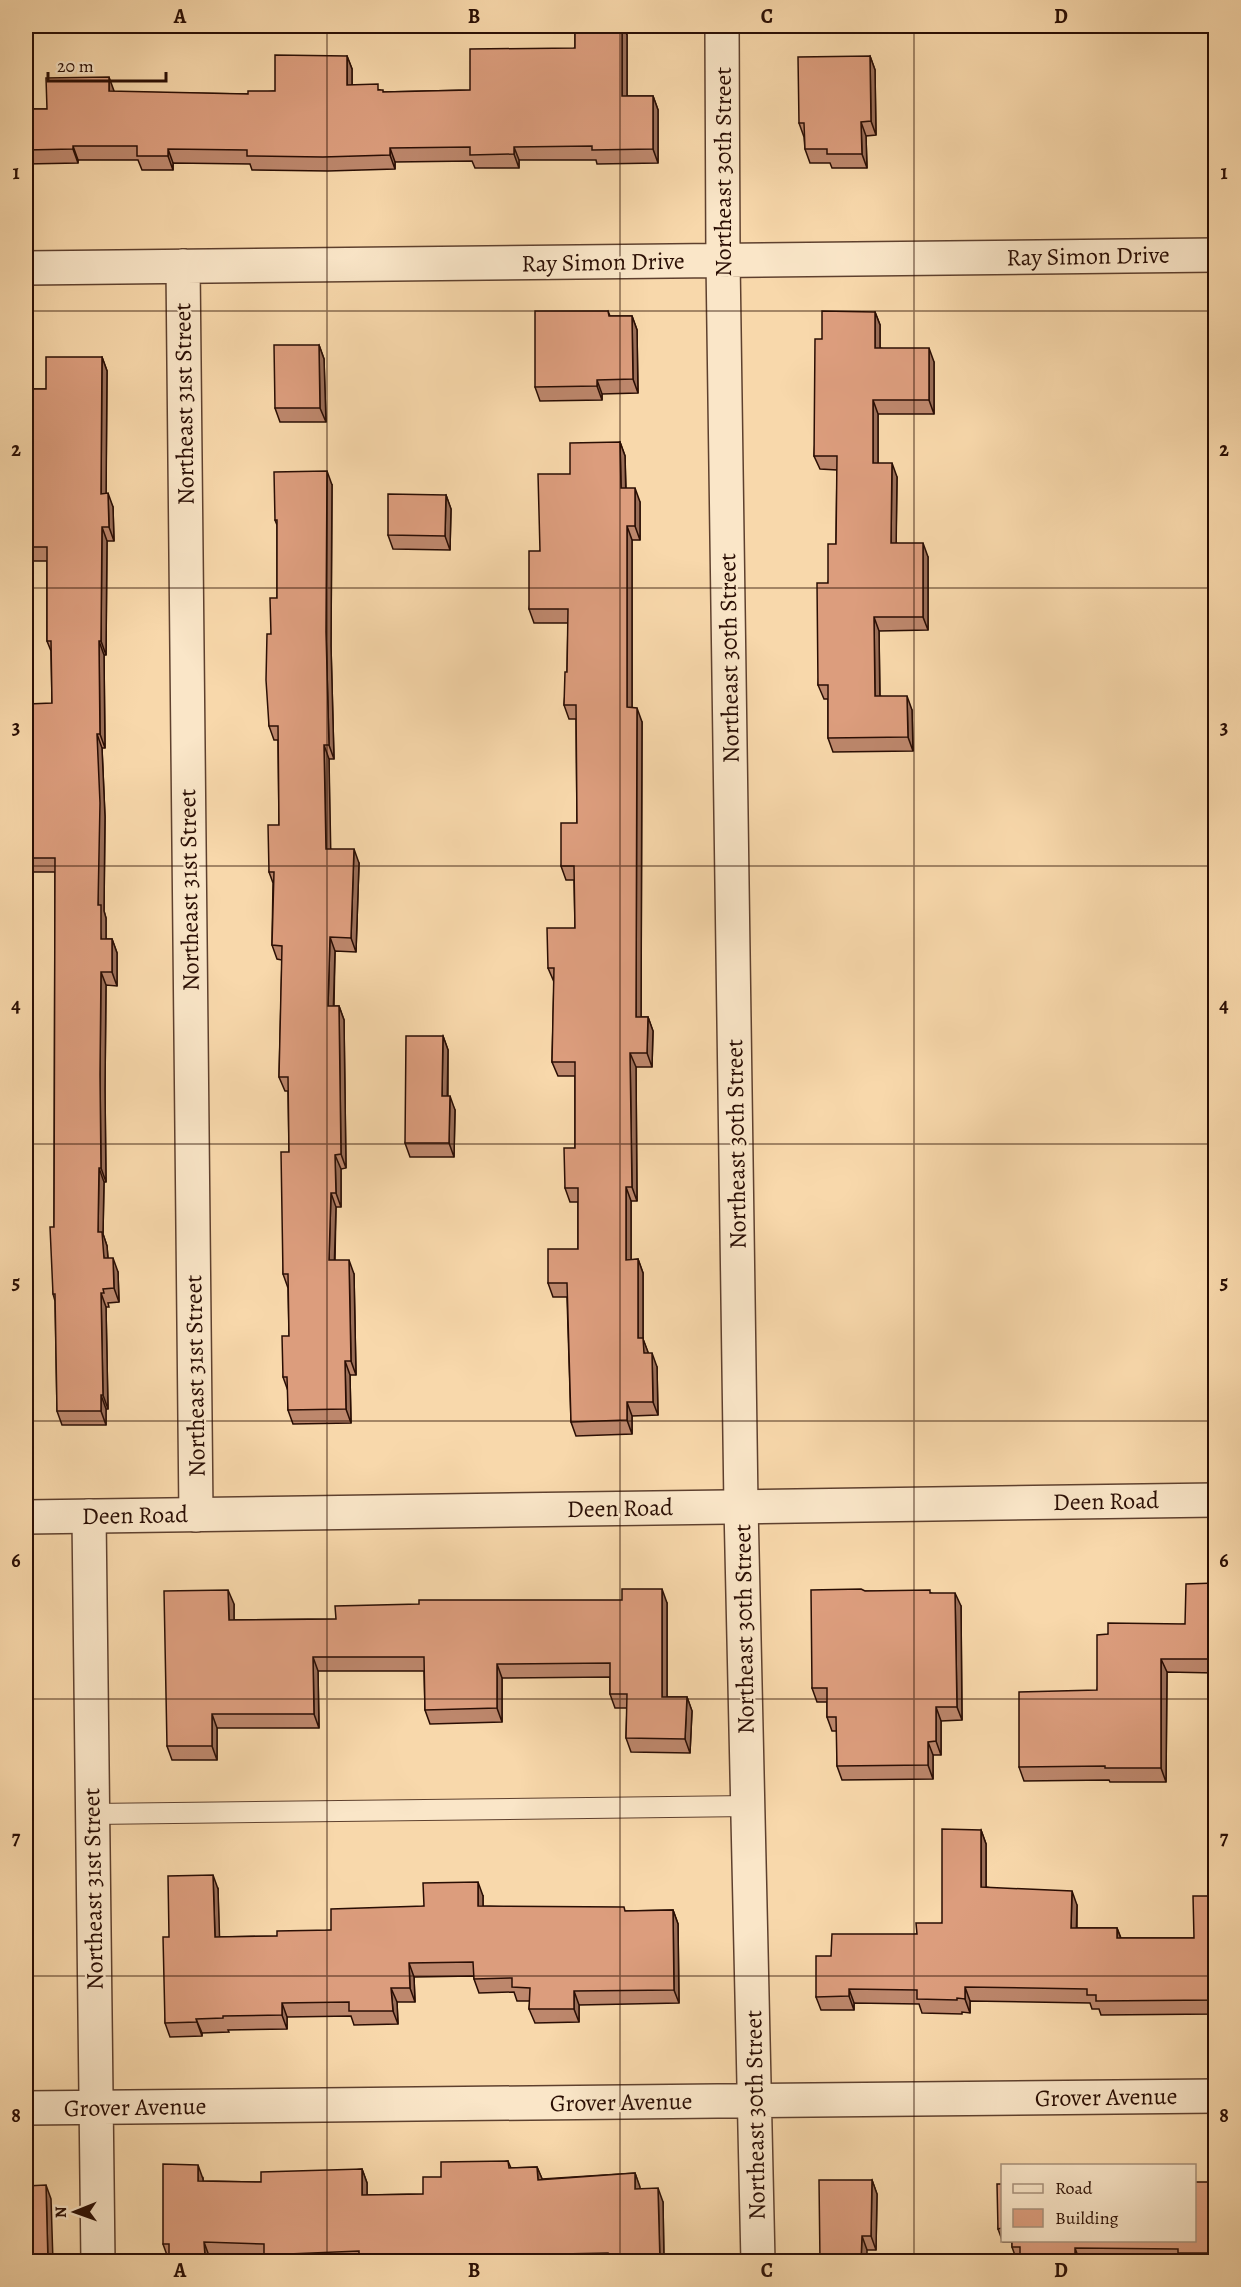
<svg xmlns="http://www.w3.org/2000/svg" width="1241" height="2287" viewBox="0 0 1241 2287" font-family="Alegreya,serif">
  <rect width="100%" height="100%" fill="#f8d8ab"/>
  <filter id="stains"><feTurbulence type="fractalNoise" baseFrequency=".00333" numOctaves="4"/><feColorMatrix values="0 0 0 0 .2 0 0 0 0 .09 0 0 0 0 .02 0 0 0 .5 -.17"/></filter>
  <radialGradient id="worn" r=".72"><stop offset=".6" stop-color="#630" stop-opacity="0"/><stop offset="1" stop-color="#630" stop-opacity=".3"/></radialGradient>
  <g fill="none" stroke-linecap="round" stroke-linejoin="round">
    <defs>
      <path id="service" d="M92,1814L749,1806"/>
      <path id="minor" d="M722,26L723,260L741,1506L758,2262
        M183,266L196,1515
        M26,268L1216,255
        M89,1516L98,2262
        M26,2108L1216,2096"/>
      <path id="tertiary" d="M26,1517L1216,1500"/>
    </defs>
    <use href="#service" stroke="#5e402e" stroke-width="22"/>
    <use href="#minor" stroke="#5e402e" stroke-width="36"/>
    <use href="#tertiary" stroke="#5e402e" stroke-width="36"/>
    <use href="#service" stroke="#fae6c8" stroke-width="20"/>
    <use href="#minor" stroke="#fae6c8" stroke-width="33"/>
    <use href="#tertiary" stroke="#fae6c8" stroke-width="33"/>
  </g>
  <path fill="#bd876c" stroke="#2a0e04" stroke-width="1.5" d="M575,26H623L627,35V96H653L658,110V163L597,164L596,160H519V168H475L472,161L395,162V169L328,171L252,170L250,164L173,163V170H142L138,160H78V163L26,164V109H47L114,92L248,94L275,91L347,56L352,69V85L380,90L384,92L470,90L575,48Z
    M870,56L875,70L876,135L866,136L867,168H832L830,163H810L805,149L804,137L799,123Z
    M608,311L610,316H632L637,330L638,393L602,394V400L540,401L535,387Z
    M875,312L880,325V348L934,362V414H878V463L897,477L896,543L928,557V630L879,631L880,696L912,710L913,751L833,752L828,738V699H824L818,685L828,583L836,544L837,470L820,469L814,456L822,339Z
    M319,345L324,359L326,422H280L275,408Z
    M102,357L107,371L106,493L113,507L114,541H107L106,655H104L105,748H102L105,817L104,911L106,918V939H112L117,953V986L106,985L105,1089L106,1182H104L103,1234L107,1246L108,1258L118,1272L119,1302L108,1303L109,1307H106L108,1409H106V1425H62L57,1411L55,1301L53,1294L54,1227L55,872H30L26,861V795H30L52,703L51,651L47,641V561H26V389H46Z
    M620,442L625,456L626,488L640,502V540H632V708L642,722L641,1017H648L653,1031L652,1067H636L637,1201H631V1260L638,1259L643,1273V1339L648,1353L657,1367L658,1415L632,1416V1434L576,1436L571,1422L567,1297H553L548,1283L578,1249V1202H570L565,1188L575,1148V1076H558L552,1062L554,982L548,968L575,928L574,880H566L561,866L577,823L576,719H569L564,705L567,672L568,623H534L529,609L540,551L570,474Z
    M332,485L331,646L334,759H329L330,849L359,863L356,952L335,951L334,1006H339L344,1020L346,1168L341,1169V1207H336L335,1260L354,1274L356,1375H350L351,1423L293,1424L288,1410V1391L283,1377L289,1336L288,1288L283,1274L289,1152L288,1091H285L279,1077L282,960L277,959L272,945L273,883L269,872L279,825L278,740H274L269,726L271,634L277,598V525L275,520Z
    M446,495L451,509L450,550L393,549L388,535Z
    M443,1036L448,1050V1096L455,1110L454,1157H410L405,1143Z
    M1215,1583V1673L1167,1672L1166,1782H1110L1109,1780L1024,1781L1019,1767L1097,1690L1108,1634L1185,1624Z
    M865,1591L931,1593L961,1606L962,1720L941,1721V1755H933V1779L842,1780L837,1766V1731H832L827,1717V1702H817L812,1688Z
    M667,1603V1697H687L692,1711L690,1753L631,1752L626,1738L627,1708H615L610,1694V1677L502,1678V1722L430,1724L425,1710L424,1671H318L319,1728H217V1760H172L167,1746L234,1604V1620L336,1619Z
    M26,1612L30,1624L32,1787H26Z
    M981,1830L986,1844V1887L1077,1905V1928H1117L1121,1938H1194L1215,1896V2014L1101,2015L1099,2009H1092L1090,2003L970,2001V2013L962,2012V2014L922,2013L919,2004L854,2003V2010H821L816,1997L831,1956L917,1934L942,1923Z
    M218,1889L219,1937L277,1936L331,1930L424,1906L483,1896V1906L626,1911L673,1910L678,1924L679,2003L579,2005V2022L535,2023L529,2009L530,2001H517L514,1992L479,1993L474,1979V1976L414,1977L415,2002H397L398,2024L354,2025L351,2016L287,2017V2029L228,2030L229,2032L202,2033V2036L170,2037L165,2023L169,1937Z
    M508,2161L511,2168L537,2167L542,2179L635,2173L640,2189L663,2202L664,2262H267L265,2258L209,2256V2262H171L170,2258H168L163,2244L203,2179V2181L261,2182L362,2169L367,2183V2195L423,2194L441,2177Z
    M872,2180L877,2194L876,2250H867L820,2262Z
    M1215,2182V2262H1020V2261H1017L1012,2247V2242H1003V2241H1194Z
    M1002,2184V2240L998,2229Z"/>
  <path fill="#9a6e58" stroke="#2a0e04" stroke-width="1.5" d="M622,26H623L627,35V110L622,96Z
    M347,56L352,69V99L347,85Z
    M870,56L875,70L876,135L871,121Z
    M109,77L114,91V105L109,91Z
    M653,96L658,110V163L653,149Z
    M861,122L866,136L867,168L862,154Z
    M73,146L78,160V163L73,149Z
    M514,147L519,160V168L514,154Z
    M390,148L395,162V169L390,155Z
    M168,149L173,163V170L168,156Z
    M875,312L880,325V362L875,348Z
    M632,316L637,330L638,393L633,379Z
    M319,345L324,359L326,422L320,408Z
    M929,348L934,362V414L929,400Z
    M102,357L107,371L106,507L101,494Z
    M597,380L602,394V400L597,386Z
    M873,400L878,414V477L873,463Z
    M620,442L625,456L626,502L621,488Z
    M892,463L897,477L896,557L891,543Z
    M327,471L332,485L331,646L334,759L329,745L326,632Z
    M635,488L640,502V540L635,526Z
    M108,493L113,507L114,541L109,527Z
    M446,495L451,509L450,550L445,536Z
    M627,526L632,540V721L627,707Z
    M102,527L107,541L106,655L101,641Z
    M923,543L928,557V630L923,617Z
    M874,617L879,631L880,710L875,696Z
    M99,641L104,655L105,748L100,734Z
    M907,696L912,710L913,751L908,737Z
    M637,708L642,722L641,1031L636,1017Z
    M97,734L102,748L105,817L104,911L106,918V953L101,939L98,905Z
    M324,745L329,759L331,863L326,849Z
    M354,849L359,863L356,952L351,938Z
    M330,937L335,951L333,1020L328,1006Z
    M112,939L117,953V986L112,972Z
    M101,972L106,985L105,1089L106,1182L101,1168L100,1075Z
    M339,1006L344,1020L346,1168L341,1154Z
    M648,1017L653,1031L652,1067L647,1053Z
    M443,1036L448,1050L447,1110L442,1096Z
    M630,1053L636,1067L637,1201L632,1187Z
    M450,1096L455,1110L454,1157L449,1143Z
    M335,1155L341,1169V1207L336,1193Z
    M99,1168L104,1182L103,1234L107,1246L109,1272L104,1258L98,1232Z
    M626,1187L631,1201V1274L626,1260Z
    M331,1193L336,1207L334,1274L329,1260Z
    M113,1258L118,1272L119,1302L114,1288Z
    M638,1259L643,1273V1339L648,1352L649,1367L638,1338Z
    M349,1260L354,1274L356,1375L351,1361Z
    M101,1293L106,1307L108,1409L103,1395Z
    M652,1353L657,1367L658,1415L653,1402Z
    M345,1361L350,1375L351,1423L346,1409Z
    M101,1395L106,1409V1425L101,1411Z
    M627,1402L632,1416V1434L627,1420Z
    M662,1589L667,1603V1710L662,1697Z
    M228,1590L234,1604V1634L229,1620Z
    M955,1593L961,1606L962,1720L957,1707Z
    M26,1612L30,1624L32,1787L27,1773Z
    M313,1657L318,1671L319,1728L314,1714Z
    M1161,1659L1167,1672L1166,1782L1161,1768Z
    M497,1664L502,1678V1722L497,1708Z
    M687,1697L692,1711L690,1753L685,1739Z
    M936,1707L941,1721V1755L936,1741Z
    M212,1714L217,1728V1760L212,1746Z
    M928,1742L933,1755V1779L928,1765Z
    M981,1830L986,1844V1901L981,1887Z
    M213,1875L218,1889L220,1951L215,1937Z
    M478,1882L483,1896V1920L478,1906Z
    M1072,1891L1077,1905L1076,1942L1071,1928Z
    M673,1910L678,1924L679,2003L674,1990Z
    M1117,1928L1122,1942L1117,1938Z
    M26,1951L27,1955V2006L26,2002Z
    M409,1963L414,1977L415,2002L410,1988Z
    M965,1987L970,2001V2013L965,1999Z
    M391,1988L397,2002L398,2024L393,2011Z
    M849,1989L854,2003V2010L849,1996Z
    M574,1991L579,2005V2022L574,2009Z
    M282,2003L287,2017V2029L282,2015Z
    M196,2019L202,2033V2036L197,2022Z
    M198,2165L203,2179V2195L198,2181Z
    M537,2167L543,2181L538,2180Z
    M362,2169L367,2183V2209L362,2195Z
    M635,2173L640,2187V2203L635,2189Z
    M872,2180L877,2194L876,2250L871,2236Z
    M46,2185L51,2199L53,2262H48Z
    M658,2188L663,2202L664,2262H660Z
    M862,2236L867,2250V2262H861Z
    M204,2242L209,2256V2262H206L205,2256Z
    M1075,2248L1080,2262H1075Z"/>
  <path fill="#dc9d7d" stroke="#2a0e04" stroke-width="1.5" d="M575,26H622V96H653V149L592,150V146L514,147V154L470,155V147L390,148V155L323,157L247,156V150L168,149V156H137V146H73V149L26,150V109H47L46,78L109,77V91L248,94V91H275V55L347,56V85L378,84V90H383V92L470,90V49L575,48Z
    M870,56L871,121L861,122L862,154H827V149H805L804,123H799L798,57Z
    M535,311H608L609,316H632L633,379L597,380V386L535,387Z
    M822,311L875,312V348H929V400H873V463H892L891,543H923V617H874L875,696H907L908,737L828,738V685H818L817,583H828V544H836L837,456H814L815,339H822Z
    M274,345H319L320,408H275Z
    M46,357H102L101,494L108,493L109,527H102L101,641H99L100,734H97L100,803L98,905H101V939H112V972H101L100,1075L101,1168H99L98,1232H102L104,1258H113L114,1288L103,1289L104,1293H101L103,1395H101V1411H57L55,1294H53L50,1227H54L55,858H26V795H30L28,704L52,703L51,641H47V547H26V389H46Z
    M620,442L621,488H635V526H627V707L637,708L636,1017H648L647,1053H630L632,1187H626V1260L638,1259V1338H643L644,1353H652L653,1402H627V1420L571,1422L567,1283H548V1249H578V1188H565L564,1148H575V1062H552L554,968H548L547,928H575L574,866H561V823H577L576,705H564L565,672H567L568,609H529V551H540L538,474H570V443Z
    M327,471L326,632L329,745H324L326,849H354L351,938L330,937L328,1006H339L341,1154L335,1155L336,1193H331L329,1260H349L351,1361H345L346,1409L288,1410L287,1377H283L282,1336H289L288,1274H283L281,1152H289L288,1077H279L282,946L272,945L274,872H269L268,825H279L278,726H269L266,680L267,634H271L270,598H277V520H275L274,472Z
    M388,494L446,495L445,536L388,535Z
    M406,1036H443L442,1096H450L449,1143H405Z
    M1215,1583V1659H1161V1768H1105V1766L1019,1767V1692L1097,1690V1635L1108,1634V1623L1185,1624L1186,1584Z
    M622,1589H662V1697H687L685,1739L626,1738L627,1694H610V1663L497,1664V1708L425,1710L424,1657H313L314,1714H212V1746H167L164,1591L228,1590L229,1620L336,1619L335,1606L419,1604V1600H622Z
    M861,1589L865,1591L930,1590V1593H955L957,1707H936V1741L928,1742V1765L837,1766L836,1717H827V1688H812L811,1590Z
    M26,1669L27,1773H26Z
    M942,1829L981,1830V1887L1072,1891L1071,1928H1117V1938H1194L1193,1896H1215V2000L1096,2001V1995H1087V1989L965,1987V1999L957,1998V2000L917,1999V1990L849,1989V1996L816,1997V1956H831L832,1934H917L916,1923H942Z
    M213,1875L215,1937L277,1936V1931L331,1930V1909L424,1906L423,1883L478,1882V1906L624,1907L625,1911L673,1910L674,1990L574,1991V2009H529L530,1988L512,1987V1978L474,1979L473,1962L409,1963L410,1988H391L393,2011H349V2002L282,2003V2015L223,2016V2018L196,2019L197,2022L165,2023L163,1937H169L168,1876Z
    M508,2161L509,2168L537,2167L538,2180L635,2173V2189L658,2188L660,2262H608V2253L513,2255V2262H430V2254H359V2251L264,2255V2244L204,2242L205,2256H169V2244H163V2164L198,2165V2181L261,2182V2172L362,2169V2195L423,2194V2177H441V2162Z
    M819,2180H872L871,2236H862L861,2262H820Z
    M1194,2182H1215V2253H1178V2249L1075,2248V2262H1020V2247H1012V2241H1194Z
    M997,2184H1002V2228L998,2229Z
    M46,2185L48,2262H26V2186Z"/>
  <path fill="none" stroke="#2a0e04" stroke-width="1.5" stroke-opacity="0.55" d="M327,26V2262M620,26V2262M914,26V2262M26,311H1216M26,588H1216M26,866H1216M26,1144H1216M26,1421H1216M26,1699H1216M26,1976H1216"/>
  <g text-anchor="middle" stroke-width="4.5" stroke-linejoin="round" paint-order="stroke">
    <g font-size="24" fill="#2a0e04" stroke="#fae6c8">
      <text transform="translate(723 172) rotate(-90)" y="8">Northeast 30th Street</text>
      <text transform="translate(1088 256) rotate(-1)" y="8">Ray Simon Drive</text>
      <text transform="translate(603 262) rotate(-1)" y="8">Ray Simon Drive</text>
      <text transform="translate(184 404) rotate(-91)" y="8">Northeast 31st Street</text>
      <text transform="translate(729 658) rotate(-91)" y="8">Northeast 30th Street</text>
      <text transform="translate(189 890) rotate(-91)" y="8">Northeast 31st Street</text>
      <text transform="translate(736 1144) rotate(-91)" y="8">Northeast 30th Street</text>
      <text transform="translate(195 1376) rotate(-91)" y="8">Northeast 31st Street</text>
      <text transform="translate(1106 1501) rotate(-1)" y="8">Deen Road</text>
      <text transform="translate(620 1508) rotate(-1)" y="8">Deen Road</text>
      <text transform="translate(135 1515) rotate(-1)" y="8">Deen Road</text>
      <text transform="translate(744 1629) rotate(-91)" y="8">Northeast 30th Street</text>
      <text transform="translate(93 1889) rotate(-91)" y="8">Northeast 31st Street</text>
      <text transform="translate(1106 2097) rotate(-1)" y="8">Grover Avenue</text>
      <text transform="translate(621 2102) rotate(-1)" y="8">Grover Avenue</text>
      <text transform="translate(135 2107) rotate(-1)" y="8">Grover Avenue</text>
      <text transform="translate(755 2115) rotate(-91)" y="8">Northeast 30th Street</text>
    </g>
  </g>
  <rect width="1241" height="2287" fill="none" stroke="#f8d8ab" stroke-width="66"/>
  <rect x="1001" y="2164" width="195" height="78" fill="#fae6c8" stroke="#a7907a" stroke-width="1.5"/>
  <rect x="1013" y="2184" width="30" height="9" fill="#fae6c8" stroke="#a7907a" stroke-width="1.5"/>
  <text x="1055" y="2194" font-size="18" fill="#2a0e04">Road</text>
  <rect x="1013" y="2209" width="30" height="18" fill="#dc9d7d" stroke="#a7907a" stroke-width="1.5"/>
  <text x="1055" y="2224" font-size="18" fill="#2a0e04">Building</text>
  <g transform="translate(75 2212) rotate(269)" stroke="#fae6c8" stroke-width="4.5" paint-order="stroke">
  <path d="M0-4.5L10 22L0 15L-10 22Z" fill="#2a0e04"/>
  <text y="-9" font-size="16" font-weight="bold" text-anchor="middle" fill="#2a0e04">N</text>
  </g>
  <path d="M48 72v9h118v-9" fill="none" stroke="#2a0e04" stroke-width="3"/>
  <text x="57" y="72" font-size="18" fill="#2a0e04" stroke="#fae6c8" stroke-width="4.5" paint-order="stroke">20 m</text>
  <rect x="33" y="33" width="1175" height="2221" fill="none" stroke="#2a0e04" stroke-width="2"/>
  <g font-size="20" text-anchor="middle" font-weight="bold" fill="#2a0e04">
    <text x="180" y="23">A</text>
    <text x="474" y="23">B</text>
    <text x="767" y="23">C</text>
    <text x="1061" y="23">D</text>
    <text x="16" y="179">1</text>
    <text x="1224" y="179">1</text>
    <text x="16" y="456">2</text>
    <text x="1224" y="456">2</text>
    <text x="16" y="734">3</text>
    <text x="1224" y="734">3</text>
    <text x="16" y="1012">4</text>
    <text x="1224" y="1012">4</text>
    <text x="16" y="1289">5</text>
    <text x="1224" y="1289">5</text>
    <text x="16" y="1567">6</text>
    <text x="1224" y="1567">6</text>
    <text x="16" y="1844">7</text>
    <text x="1224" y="1844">7</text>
    <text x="16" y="2122">8</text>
    <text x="1224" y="2122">8</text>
    <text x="180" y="2277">A</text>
    <text x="474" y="2277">B</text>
    <text x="767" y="2277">C</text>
    <text x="1061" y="2277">D</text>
  </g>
  <rect width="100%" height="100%" filter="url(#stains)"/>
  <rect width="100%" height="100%" fill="url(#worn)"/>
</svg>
